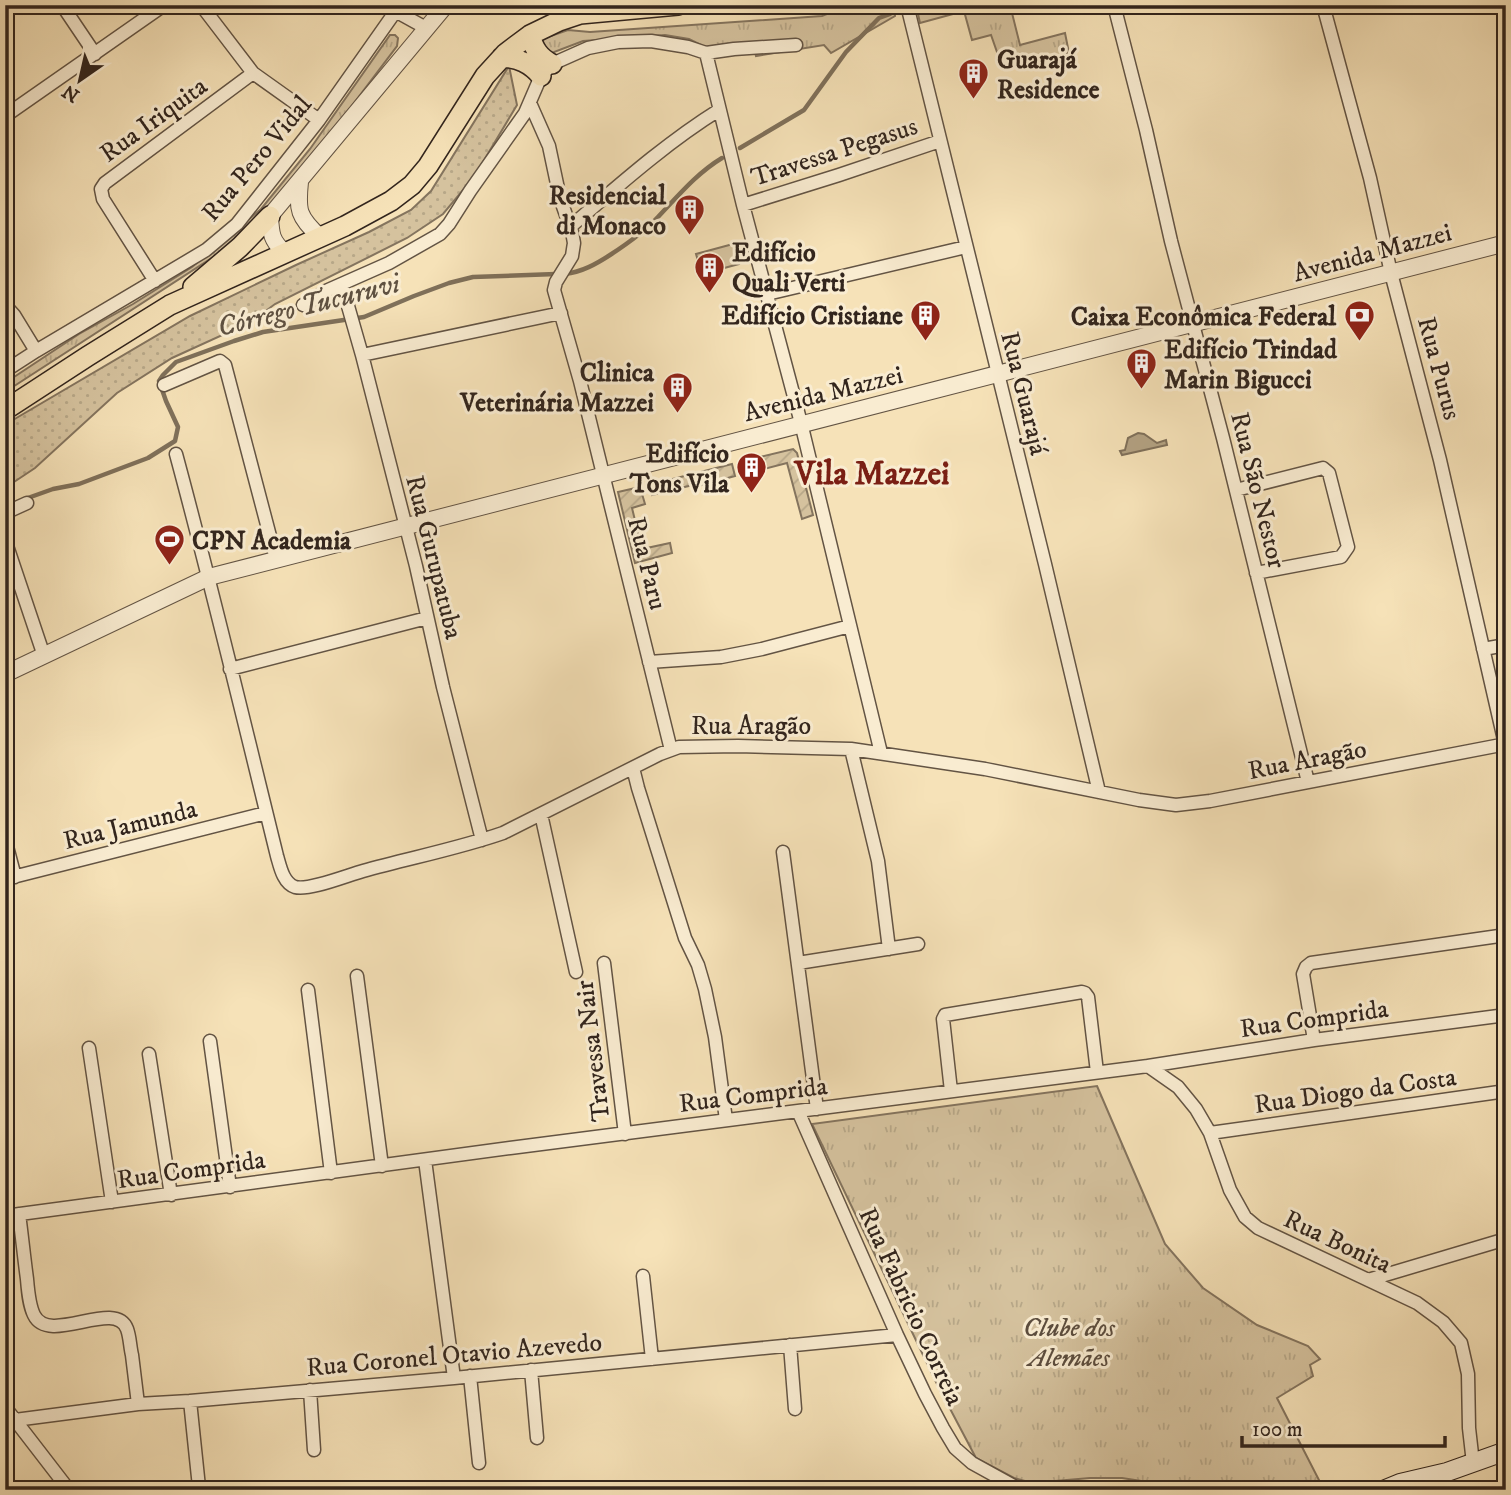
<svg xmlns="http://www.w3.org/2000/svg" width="1511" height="1495" viewBox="0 0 1511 1495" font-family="'IM FELL DW Pica',serif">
  <defs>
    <pattern id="grass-dots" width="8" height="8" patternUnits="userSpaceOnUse" patternTransform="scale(1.75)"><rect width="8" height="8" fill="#d5c29e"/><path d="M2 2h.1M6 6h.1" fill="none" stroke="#b7a788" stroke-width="1.8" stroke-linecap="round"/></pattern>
    <pattern id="park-tufts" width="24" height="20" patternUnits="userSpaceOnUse" patternTransform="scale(1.75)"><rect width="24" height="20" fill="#d5c29e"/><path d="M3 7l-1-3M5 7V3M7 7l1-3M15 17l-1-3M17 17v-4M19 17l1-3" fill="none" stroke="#b7a788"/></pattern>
    <pattern id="garden-furrows" width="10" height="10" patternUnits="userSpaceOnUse" patternTransform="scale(1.75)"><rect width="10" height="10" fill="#d5c29e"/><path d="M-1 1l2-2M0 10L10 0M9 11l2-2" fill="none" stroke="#b7a788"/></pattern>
  </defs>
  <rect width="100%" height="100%" fill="#f6e2b8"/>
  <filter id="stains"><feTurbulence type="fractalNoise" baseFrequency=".00286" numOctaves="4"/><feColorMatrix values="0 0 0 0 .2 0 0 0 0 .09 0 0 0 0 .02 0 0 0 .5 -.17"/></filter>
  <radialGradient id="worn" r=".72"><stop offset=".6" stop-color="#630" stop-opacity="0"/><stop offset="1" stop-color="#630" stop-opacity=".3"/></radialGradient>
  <path fill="url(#grass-dots)" stroke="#84745e" stroke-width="2" d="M509,66L517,105L474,177L443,214L407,238L275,304L251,322L172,358L117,393L35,468L5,488V426L13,420L190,316L296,265L369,232L411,210L431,191Z"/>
  <path fill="url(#park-tufts)" stroke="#84745e" stroke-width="2" d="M849,5H894L895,16L831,53L824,45L756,56L755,52L705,47L689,39L665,35L583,41L549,54L543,53L542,39L568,30L590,32L822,16Z
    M916,5H1010L1020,45L1065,33L1069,53L1003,69L991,35L972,40L964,11L920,23Z
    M390,35H395L398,38L397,46L317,152L266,210L221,252L5,392V383L79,334L133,304L192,267L261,209L310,149Z
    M1097,1086L1165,1244L1203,1288L1257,1325L1308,1346L1320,1359L1310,1365L1313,1376L1277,1398L1321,1484L1287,1490H1238L1167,1485L1122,1478H1090L1032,1483L1014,1478L976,1458L937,1384L812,1124Z"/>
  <path fill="url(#garden-furrows)" stroke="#84745e" stroke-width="2" d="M793,449L797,453L813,515L802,519L787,463L748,473L744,461Z
    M732,464L735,476L702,485L700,478L696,480L697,484L652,495L649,485Z
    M640,487L645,504L632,508L642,549L670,543L672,553L635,563L618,492Z"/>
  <path fill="#d5c29e" stroke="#84745e" stroke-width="2" d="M733,244L739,264L702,274L696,254Z"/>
  <path fill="#b3a283" stroke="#7f705a" stroke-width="2" d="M1138,433L1144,434L1157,443L1166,440L1167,445L1122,455L1120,451L1125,450L1128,438Z"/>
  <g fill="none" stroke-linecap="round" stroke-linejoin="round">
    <path stroke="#7f705a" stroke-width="4.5" d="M740,148L804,110L846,52L879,18L890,14
      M565,274C582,272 596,264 610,255C627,244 644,232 658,217C678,196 697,173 722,158
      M25,499L53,489L79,484L148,458L175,441L178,427L166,401L159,381L163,375L176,362L234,341L263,332L364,317L414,296L449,283L473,277L556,274"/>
    <defs>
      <path id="minor" d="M62,5L95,54
        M201,5L253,73L319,120
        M907,5L1045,564L1099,792
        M1114,5L1146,130L1171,241L1223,438L1308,782
        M1323,5L1370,178L1391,273L1440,460L1505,744
        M397,12L426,28
        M706,53L743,205L801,423L881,753
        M530,103L549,146L560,198L572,232L574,243L572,256L556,282L554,290L580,381L671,750
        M5,116L164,5
        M743,205L839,175L940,141
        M570,227C618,186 666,143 719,110
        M155,281L103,199L101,189L105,183L253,73
        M342,285L362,355L416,566L443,687L482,840
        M767,294L966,247
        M5,305L14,315L36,351
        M303,305L328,290L389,263L440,234L449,224L470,191L525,113L541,76L552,64L588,48L618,42L651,41L688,47L706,53L734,49L796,45
        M362,355L561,313
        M5,371L36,351L206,250L237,224L319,120L400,5
        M164,385L220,361L225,365L276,559
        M176,454C212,587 244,722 277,856C280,866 283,883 295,887C309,891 348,875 363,871C409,858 457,849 503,833L660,754L679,747L738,746L851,749L985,769L1139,800L1176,805L1210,801L1506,744
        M1236,490L1323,468L1329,473L1348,547L1341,557L1256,573
        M5,513L27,503
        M5,540L44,656
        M1483,649L1506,645
        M649,662L721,657L762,649L850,626
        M230,669L427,618
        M851,749L878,861L889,949
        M633,768L638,788L685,938L698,965L705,989L715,1037L726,1120
        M541,814L576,972
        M5,839L15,877
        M783,852L817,1109
        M5,879L266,813
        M604,963L625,1134
        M798,963L918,944
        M357,976L382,1166
        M308,990L331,1173
        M1314,1040L1303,974L1306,967L1311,963L1506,935
        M210,1041L230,1187
        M89,1048L112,1202
        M149,1054L171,1195
        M1148,1066L1178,1087L1196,1109L1210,1133L1230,1190L1245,1217L1258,1228L1417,1303L1443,1322L1461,1343L1468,1374L1469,1428L1473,1463
        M951,1091L943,1019L945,1015L1082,992L1085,993L1088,997L1097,1072
        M798,1111L897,1335L925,1394L943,1428L955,1448L972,1463L1021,1490
        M1210,1133L1506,1091
        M425,1160L454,1378
        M19,1214C22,1236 24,1257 27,1279C28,1291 29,1305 34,1315C49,1346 115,1298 127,1329C130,1337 130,1347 132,1355C134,1372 136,1388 138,1404
        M5,1216L510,1148L1148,1066L1314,1040L1506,1015
        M643,1276L652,1359
        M1368,1280L1506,1239
        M790,1345L795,1409
        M531,1370L537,1438
        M470,1376L479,1463
        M310,1390L314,1450
        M190,1401L199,1487
        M5,1407L69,1490
        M15,1420L138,1404L190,1401L454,1378L897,1335"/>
      <path id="tertiary" d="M300,182C297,210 298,217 320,237
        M285,253C271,240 271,234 270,216L446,5
        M5,674L209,577L1506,243"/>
      <path id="secondary" d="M1383,1490L1400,1483L1447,1472L1506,1451"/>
      <path id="primary" d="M530,35C534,49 539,57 552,64
        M502,57C518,58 530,63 541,76
        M193,287L240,247L270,216
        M5,410L88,356L170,305L345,226L391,201L412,185L428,166L485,76L506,53L530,35L559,21L580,14L678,5"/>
    </defs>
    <use href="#minor" stroke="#635444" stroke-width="15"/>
    <use href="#tertiary" stroke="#635444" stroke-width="18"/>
    <use href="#secondary" stroke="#32251d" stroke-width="20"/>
    <use href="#primary" stroke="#32251d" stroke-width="22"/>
    <use href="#minor" stroke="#f9ecd1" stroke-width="12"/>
    <use href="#tertiary" stroke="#f9ecd1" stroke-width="16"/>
    <use href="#secondary" stroke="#f9ecd1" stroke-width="18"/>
    <use href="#primary" stroke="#f6e2b8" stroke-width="19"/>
  </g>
  <defs>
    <symbol id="building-pin" viewBox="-11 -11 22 30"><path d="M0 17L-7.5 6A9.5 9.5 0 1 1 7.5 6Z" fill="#8f2418" stroke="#f9ecd1"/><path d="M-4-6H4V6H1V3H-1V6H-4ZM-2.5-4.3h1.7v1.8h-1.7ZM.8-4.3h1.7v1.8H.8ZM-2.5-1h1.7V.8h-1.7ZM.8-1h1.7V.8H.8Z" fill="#fff"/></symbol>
    <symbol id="bank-pin" viewBox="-11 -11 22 30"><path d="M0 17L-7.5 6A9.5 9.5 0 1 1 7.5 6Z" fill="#8f2418" stroke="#f9ecd1"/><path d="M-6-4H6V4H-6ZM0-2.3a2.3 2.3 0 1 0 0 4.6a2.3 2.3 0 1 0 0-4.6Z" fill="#fff"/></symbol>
    <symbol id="stadium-pin" viewBox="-11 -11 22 30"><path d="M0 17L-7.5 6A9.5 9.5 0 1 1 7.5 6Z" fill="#8f2418" stroke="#f9ecd1"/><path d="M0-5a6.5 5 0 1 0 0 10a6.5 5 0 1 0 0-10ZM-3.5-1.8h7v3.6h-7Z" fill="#fff"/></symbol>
  </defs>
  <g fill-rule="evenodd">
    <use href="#building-pin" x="956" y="56" width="35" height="47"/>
    <use href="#building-pin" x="672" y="192" width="35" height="47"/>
    <use href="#building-pin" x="692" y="250" width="35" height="47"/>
    <use href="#building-pin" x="908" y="298" width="35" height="47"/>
    <use href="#bank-pin" x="1342" y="298" width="35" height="47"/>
    <use href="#building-pin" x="1124" y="346" width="35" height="47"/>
    <use href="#building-pin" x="660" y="370" width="35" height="47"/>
    <use href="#building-pin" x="734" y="450" width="35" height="47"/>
    <use href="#stadium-pin" x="152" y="522" width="35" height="47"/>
  </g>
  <g text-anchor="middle" stroke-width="6" stroke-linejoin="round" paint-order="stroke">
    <g font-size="26" font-weight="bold" fill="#32251d" stroke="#f9ecd1" text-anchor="end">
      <text x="997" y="68" text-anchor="start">Guarajá<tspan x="997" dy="30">Residence</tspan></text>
      <text x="666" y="204">Residencial<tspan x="666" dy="30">di Monaco</tspan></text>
      <text x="732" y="261" text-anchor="start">Edifício<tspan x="732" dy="30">Quali Verti</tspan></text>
      <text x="903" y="324">Edifício Cristiane</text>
      <text x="1336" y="325">Caixa Econômica Federal</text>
      <text x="1164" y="358" text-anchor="start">Edifício Trindad<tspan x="1164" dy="30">Marin Bigucci</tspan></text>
      <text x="654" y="381">Clinica<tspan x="654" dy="30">Veterinária Mazzei</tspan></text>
      <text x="729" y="462">Edifício<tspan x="729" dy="30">Tons Vila</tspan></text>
      <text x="192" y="549" text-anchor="start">CPN Academia</text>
    </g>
    <g font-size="26" fill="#32251d" stroke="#f9ecd1">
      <text transform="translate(153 119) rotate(-36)" y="9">Rua Iriquita</text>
      <text transform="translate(834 151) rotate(-18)" y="9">Travessa Pegasus</text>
      <text transform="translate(256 158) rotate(-50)" y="9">Rua Pero Vidal</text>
      <text transform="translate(1372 252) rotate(-15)" y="9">Avenida Mazzei</text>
      <text transform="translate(1440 368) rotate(75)" y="9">Rua Purus</text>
      <text transform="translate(823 393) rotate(-14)" y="9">Avenida Mazzei</text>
      <text transform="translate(1025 393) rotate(76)" y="9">Rua Guarajá</text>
      <text transform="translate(1259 490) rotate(76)" y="9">Rua São Nestor</text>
      <text transform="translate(435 557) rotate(76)" y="9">Rua Gurupatuba</text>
      <text transform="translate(648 563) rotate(76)" y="9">Rua Paru</text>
      <text x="751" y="734">Rua Aragão</text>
      <text transform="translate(1307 759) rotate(-11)" y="9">Rua Aragão</text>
      <text transform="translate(130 824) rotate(-14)" y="9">Rua Jamunda</text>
      <text transform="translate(1314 1018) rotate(-8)" y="9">Rua Comprida</text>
      <text transform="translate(592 1051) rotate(-97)" y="9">Travessa Nair</text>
      <text transform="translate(1355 1090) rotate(-8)" y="9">Rua Diogo da Costa</text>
      <text transform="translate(753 1094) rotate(-7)" y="9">Rua Comprida</text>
      <text transform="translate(191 1169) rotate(-8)" y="9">Rua Comprida</text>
      <text transform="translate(1338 1241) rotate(25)" y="9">Rua Bonita</text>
      <text transform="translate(912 1306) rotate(65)" y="9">Rua Fabricio Correia</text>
      <text transform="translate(454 1354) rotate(-5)" y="9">Rua Coronel Otavio Azevedo</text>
    </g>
    <g font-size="26" font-style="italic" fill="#5b4c3d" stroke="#f9ecd1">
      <text x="1069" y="1336">Clube dos<tspan x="1069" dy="30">Alemães</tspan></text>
    </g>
    <g font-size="28" font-style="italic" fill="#5f5141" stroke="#f9ecd1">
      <text transform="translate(308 304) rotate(-14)" y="10">Córrego Tucuruvi</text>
    </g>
    <g font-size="33" font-weight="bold" fill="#7a1f14" stroke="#f9ecd1">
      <text x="872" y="484">Vila Mazzei</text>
    </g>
  </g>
  <rect width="1511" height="1495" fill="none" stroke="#f6e2b8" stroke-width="28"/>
  <rect x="7" y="7" width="1497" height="1481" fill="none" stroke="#32251d" stroke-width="3.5"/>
  <rect x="14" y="14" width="1483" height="1467" fill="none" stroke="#32251d" stroke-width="2"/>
  <g transform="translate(80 80) rotate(214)" stroke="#f9ecd1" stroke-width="5" paint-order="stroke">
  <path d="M0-5L12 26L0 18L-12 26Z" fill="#32251d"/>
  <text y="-10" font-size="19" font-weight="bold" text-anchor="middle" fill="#32251d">N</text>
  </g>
  <path d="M1242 1436v10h203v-10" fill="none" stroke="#32251d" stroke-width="3.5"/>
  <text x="1252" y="1436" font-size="21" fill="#32251d" stroke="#f9ecd1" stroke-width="5" paint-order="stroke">100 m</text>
  <rect width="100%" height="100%" filter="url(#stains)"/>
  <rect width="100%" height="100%" fill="url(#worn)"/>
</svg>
